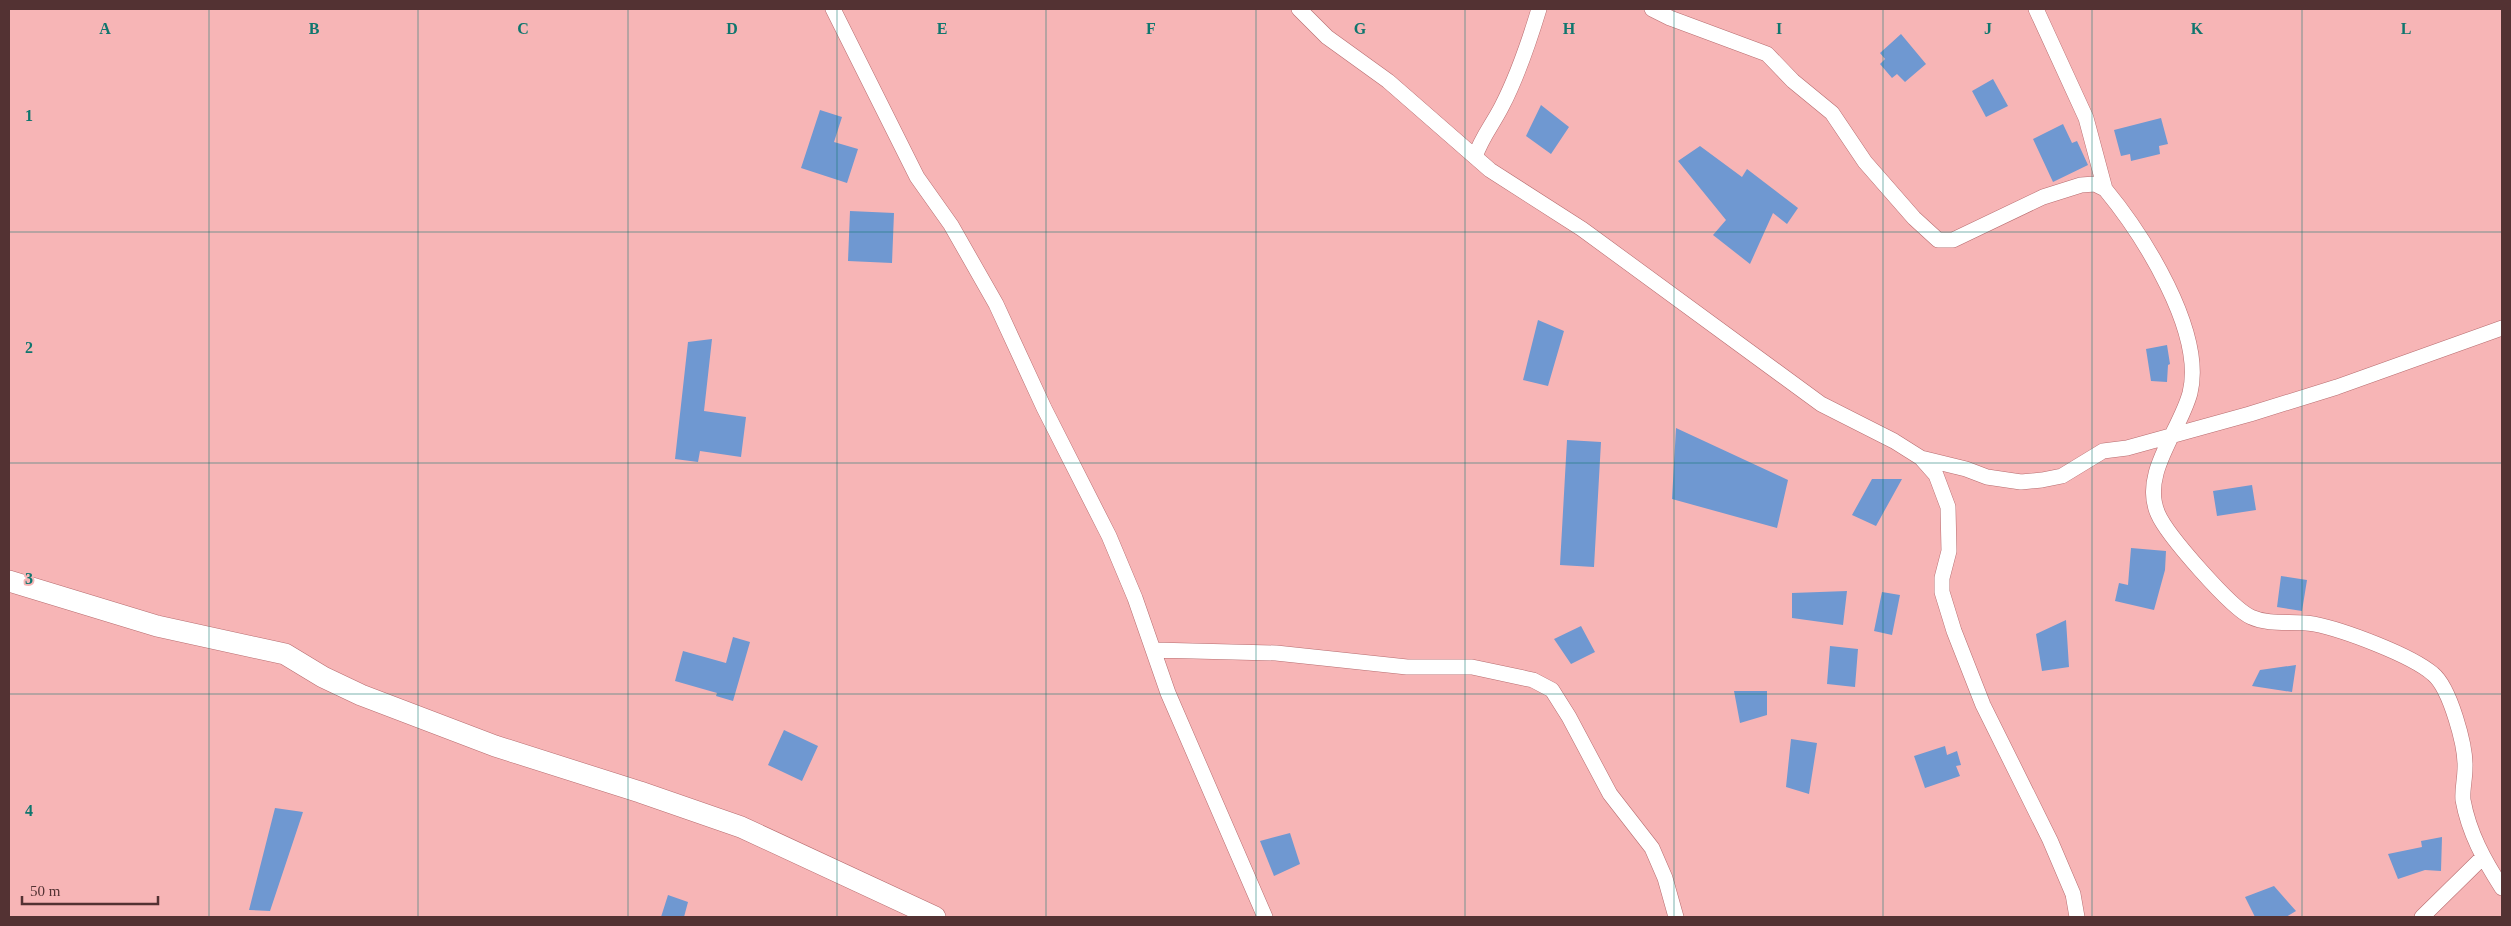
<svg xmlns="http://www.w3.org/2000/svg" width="2511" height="926" viewBox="0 0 2511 926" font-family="Georgia,serif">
  <rect width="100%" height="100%" fill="#f7b5b6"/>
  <path fill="#6f98d1" d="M1901,34L1926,64L1905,82L1897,74L1892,78L1880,64L1885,59L1880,53Z
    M1993,79L2008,106L1986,117L1972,91Z
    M1541,105L1569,127L1551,154L1526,136Z
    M820,110L842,117L834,142L858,149L847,183L801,168Z
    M2161,118L2168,144L2159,146L2160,154L2131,161L2130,154L2121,156L2114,130Z
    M2063,124L2072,143L2077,141L2088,165L2053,182L2033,139Z
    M1700,146L1742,177L1747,169L1798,208L1787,224L1773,213L1750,264L1713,235L1726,220L1678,161Z
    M850,211L894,213L892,263L848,261Z
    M1538,320L1564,331L1548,386L1523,380Z
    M712,339L704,411L746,417L741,457L700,451L698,462L675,459L688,342Z
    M2167,345L2170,364L2168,365L2167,382L2151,381L2146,349Z
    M1676,428L1788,480L1777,528L1672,499Z
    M1567,440L1601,442L1594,567L1560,565Z
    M1872,479H1902L1876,526L1852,515Z
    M2252,485L2256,510L2217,516L2213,491Z
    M2131,548L2166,551L2165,570L2154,610L2115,601L2119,583L2128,585Z
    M2281,576L2307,580L2302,611L2277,607Z
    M1847,591L1843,625L1792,618V593Z
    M1882,592L1900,595L1892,635L1874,631Z
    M2066,620L2069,667L2042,671L2036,634Z
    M1581,626L1595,652L1571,664L1554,639Z
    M733,637L750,642L733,701L716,696L717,693L675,681L683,651L726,663Z
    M1830,646L1858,649L1855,687L1827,684Z
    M2296,665L2292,692L2252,686L2260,670Z
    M1734,691H1767V715L1740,723Z
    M784,730L818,746L802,781L768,765Z
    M1791,739L1817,743L1809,794L1786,787Z
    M1945,746L1947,755L1957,751L1961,765L1956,766L1960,776L1925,788L1914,756Z
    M275,808L303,812L270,911L249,910Z
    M1290,833L1300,864L1274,876L1260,841Z
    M2442,837L2441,871L2425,870L2398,879L2388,854L2422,847L2421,841Z
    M2274,886L2296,911L2286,917H2255L2245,897Z
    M668,895L688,902L684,917H661Z"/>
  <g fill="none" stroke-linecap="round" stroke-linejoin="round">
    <defs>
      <path id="street" d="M833,9L917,177L951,225L996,304L1044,408L1109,536L1135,598L1168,693L1265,917
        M1299,9L1327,37L1388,81L1490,170L1582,229L1821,404L1894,441L1921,458L1936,475L1948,507L1949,551L1942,578V592L1954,631L1983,705L2050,840L2073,894L2077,917
        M1652,9L1670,18L1767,54L1793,81L1832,113L1865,162L1914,218L1938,240H1953L2043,197L2081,185L2095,184L2105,189C2143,235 2205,332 2190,393C2180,431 2140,474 2158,514C2167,535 2231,608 2251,617C2271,626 2294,620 2314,624C2344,630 2411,655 2433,674C2450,688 2466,746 2465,768C2465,779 2462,790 2463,800C2469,833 2484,860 2502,888
        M2036,9L2086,118L2105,189
        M1475,157C1481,138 1493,124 1502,106C1518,75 1529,42 1539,9
        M1921,458L1966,469L1987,477L2021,482L2042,480L2062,476L2103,451L2127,448L2250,414L2337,387L2502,328
        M1154,650L1276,653L1407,667H1472L1533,680L1552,690L1569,717L1610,794L1652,848L1665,878L1676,917
        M2422,917L2482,858"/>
      <path id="secondary" d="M9,581L157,626L285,654L323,677L361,695L495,746L640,792L741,827L935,917"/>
    </defs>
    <use href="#street" stroke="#b76c6f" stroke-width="16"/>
    <use href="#secondary" stroke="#b76c6f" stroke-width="22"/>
    <use href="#street" stroke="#fff" stroke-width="15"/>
    <use href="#secondary" stroke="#fff" stroke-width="21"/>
  </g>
  <path fill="none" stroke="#0f766e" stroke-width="1" stroke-opacity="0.55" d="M209,9V917M418,9V917M628,9V917M837,9V917M1046,9V917M1256,9V917M1465,9V917M1674,9V917M1883,9V917M2092,9V917M2302,9V917M9,232H2502M9,463H2502M9,694H2502"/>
  <g font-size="16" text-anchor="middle" font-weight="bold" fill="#0f766e" stroke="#f7b5b6" stroke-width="4" stroke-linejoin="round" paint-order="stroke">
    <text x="105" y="34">A</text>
    <text x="314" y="34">B</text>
    <text x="523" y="34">C</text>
    <text x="732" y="34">D</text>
    <text x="942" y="34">E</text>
    <text x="1151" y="34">F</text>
    <text x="1360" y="34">G</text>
    <text x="1569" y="34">H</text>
    <text x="1779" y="34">I</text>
    <text x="1988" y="34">J</text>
    <text x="2197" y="34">K</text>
    <text x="2406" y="34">L</text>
    <text x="29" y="121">1</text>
    <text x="29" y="353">2</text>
    <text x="29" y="584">3</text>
    <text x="29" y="816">4</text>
  </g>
  <rect width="2511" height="926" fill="none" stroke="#533233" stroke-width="20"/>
  <path d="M22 896v8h136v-8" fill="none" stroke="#533233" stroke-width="2.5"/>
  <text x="30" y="896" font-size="15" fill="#533233" stroke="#f7b5b6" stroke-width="4" paint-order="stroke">50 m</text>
</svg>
